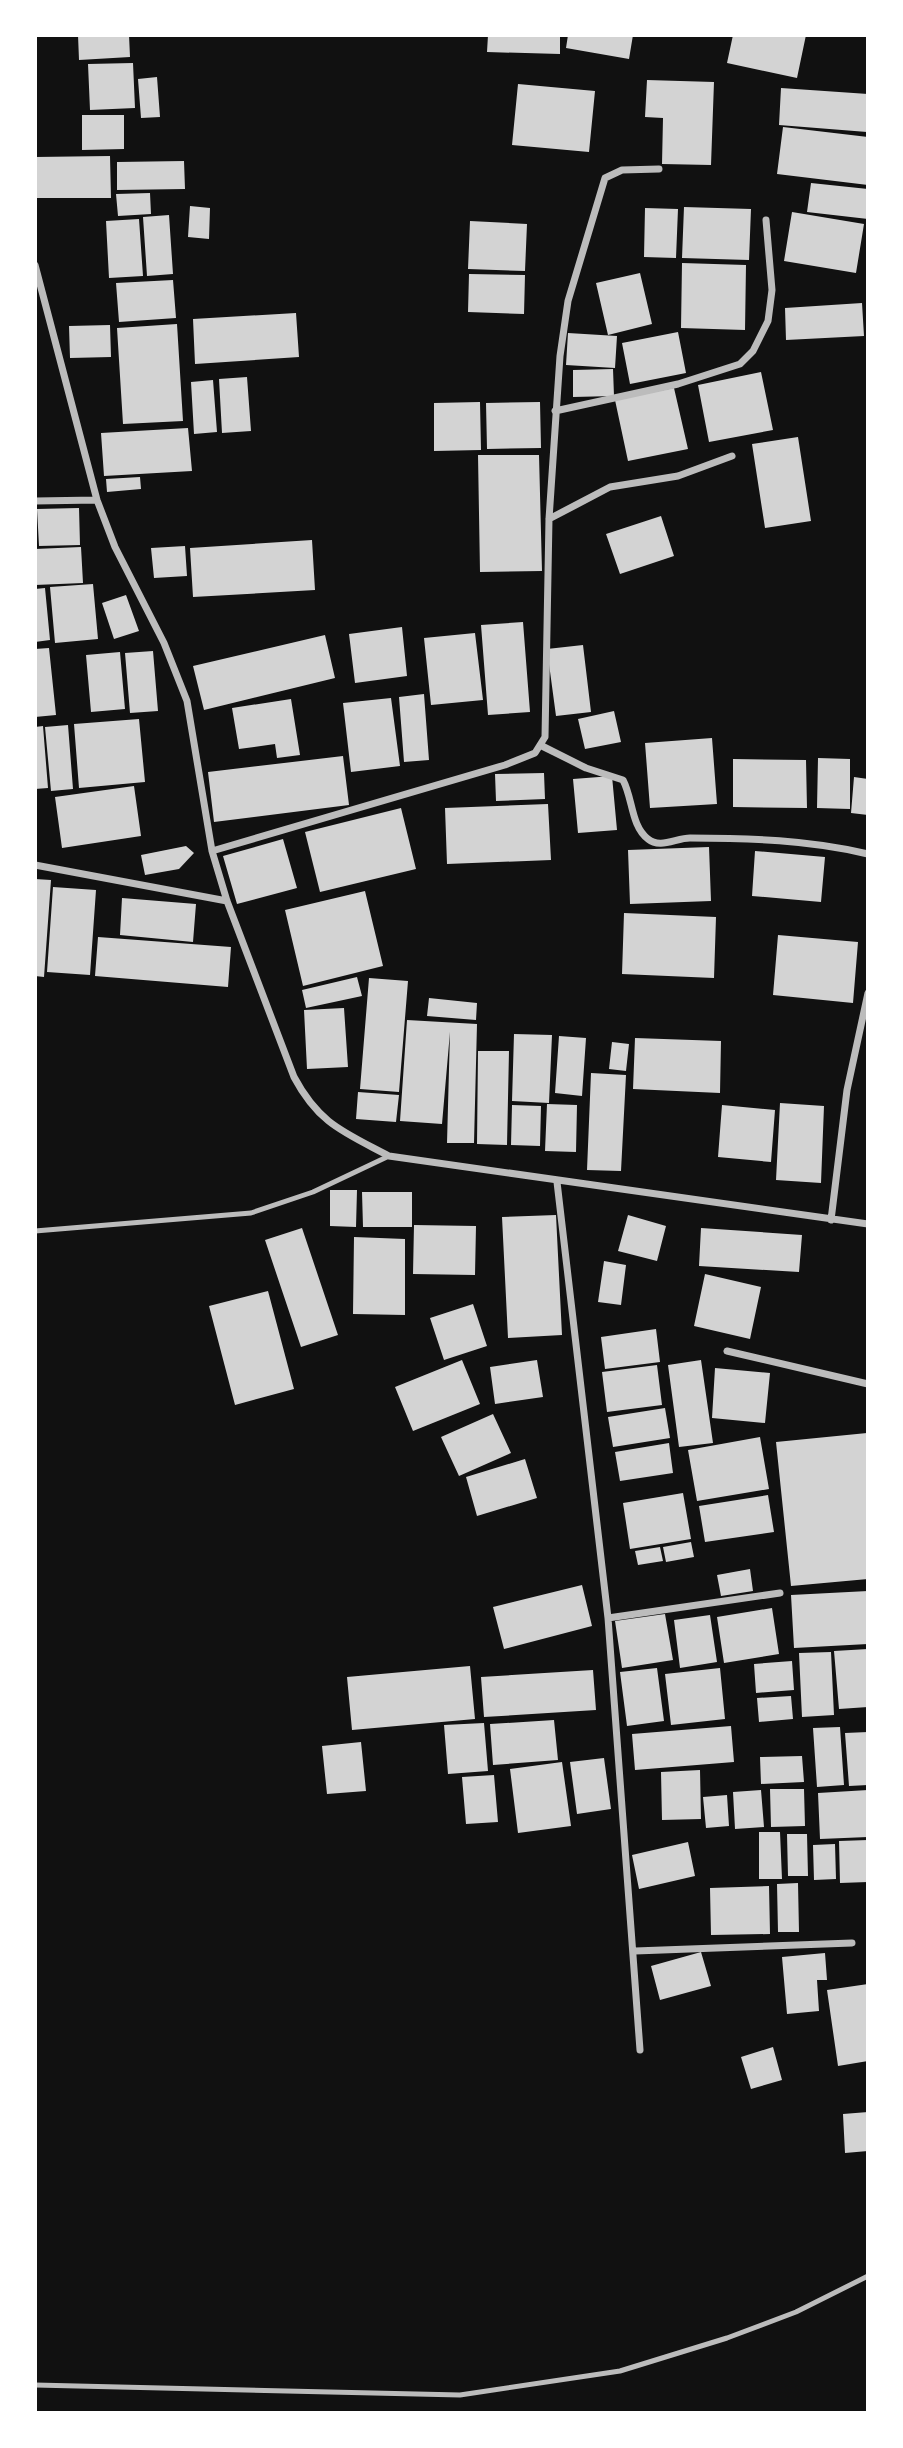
<svg xmlns="http://www.w3.org/2000/svg" width="903" height="2448" viewBox="0 0 903 2448" font-family="Barlow,sans-serif">
  <rect width="100%" height="100%" fill="#111"/>
  <path fill="#d3d3d3" d="M78,35H129L130,57L79,60Z
    M488,35H560V54L487,52Z
    M568,35H633L629,59L566,48Z
    M733,35H806L797,78L727,63Z
    M133,63L135,108L90,110L88,64Z
    M157,77L160,117L141,118L138,79Z
    M647,80L714,82L711,165L662,164L663,118L645,117Z
    M518,84L595,91L589,152L512,145Z
    M781,88L868,94L867,132L779,125Z
    M82,115H124V149L82,150Z
    M783,127L868,137V185L777,174Z
    M110,156L111,198H35V157Z
    M184,161L185,189L117,190V162Z
    M811,183L868,189V219L807,212Z
    M150,193L151,214L118,216L116,194Z
    M190,206L210,208L209,239L188,237Z
    M684,207L751,209L749,260L682,258Z
    M645,208L678,209L676,258L644,257Z
    M792,212L864,224L856,273L784,261Z
    M169,215L173,274L147,276L143,217Z
    M139,219L143,276L109,278L106,221Z
    M470,221L527,224L525,271L468,269Z
    M682,263L746,265L745,330L681,328Z
    M640,273L652,324L608,335L596,283Z
    M469,274L525,275L524,314L468,312Z
    M173,280L176,318L119,322L116,283Z
    M862,303L864,336L786,340L785,308Z
    M296,313L299,357L195,364L193,319Z
    M177,324L183,421L123,424L117,328Z
    M110,325L111,357L70,358L69,326Z
    M678,332L686,373L630,384L622,343Z
    M568,333L617,336L615,368L566,365Z
    M613,369L614,396L573,397V370Z
    M761,372L773,430L709,442L698,385Z
    M247,377L251,431L222,433L219,379Z
    M213,380L217,432L194,434L191,382Z
    M674,388L688,449L628,461L615,400Z
    M480,402L481,450L434,451V403Z
    M540,402L541,448L487,449L486,403Z
    M188,428L192,471L104,476L101,433Z
    M798,437L811,521L765,528L752,444Z
    M478,455H539L542,571L480,572Z
    M140,477L141,489L107,492L106,479Z
    M79,508L80,545L39,546L37,509Z
    M661,516L674,556L620,574L606,534Z
    M312,540L315,590L193,597L190,548Z
    M185,546L187,576L154,578L151,548Z
    M81,547L83,583L35,585V549Z
    M93,584L98,639L55,643L50,587Z
    M45,588L50,640L35,642V589Z
    M126,595L139,631L114,639L102,603Z
    M523,622L530,712L488,715L481,625Z
    M402,627L407,676L355,683L349,634Z
    M475,633L483,700L431,705L424,638Z
    M325,635L335,678L204,710L193,666Z
    M583,645L591,712L556,716L547,649Z
    M49,648L56,715L35,717V649Z
    M153,651L158,711L130,713L125,653Z
    M120,652L125,709L91,712L86,655Z
    M424,694L429,760L404,762L399,697Z
    M391,698L400,766L351,772L343,703Z
    M291,699L300,755L277,758L275,744L239,749L232,708Z
    M614,711L621,742L585,749L578,719Z
    M139,719L145,782L79,788L74,724Z
    M68,725L73,789L51,791L45,727Z
    M43,726L48,788L35,789V727Z
    M712,738L717,804L650,808L645,743Z
    M343,756L349,805L214,822L208,772Z
    M818,758L850,759V809L817,808Z
    M733,759L806,760L807,808L733,807Z
    M544,773L545,799L496,801L495,774Z
    M612,776L617,830L578,833L573,779Z
    M854,777L868,779V815L851,813Z
    M134,786L141,836L62,848L55,797Z
    M548,804L551,860L447,864L445,808Z
    M401,808L416,869L320,892L305,832Z
    M283,839L297,888L237,904L223,856Z
    M186,846L194,853L179,869L145,875L141,855Z
    M709,847L711,901L630,904L628,850Z
    M755,851L825,857L821,902L752,896Z
    M35,879L51,880L44,977L35,976Z
    M53,887L96,890L90,975L47,972Z
    M365,891L383,966L303,986L285,910Z
    M122,898L196,904L193,942L120,935Z
    M624,913L716,917L714,978L622,974Z
    M778,935L858,942L853,1003L773,995Z
    M98,937L231,947L228,987L95,976Z
    M357,977L362,996L306,1008L302,990Z
    M369,978L408,981L399,1092L360,1089Z
    M429,998L477,1003L476,1020L427,1016Z
    M344,1008L348,1067L307,1069L304,1010Z
    M407,1020L477,1024L474,1143H447L450,1032L442,1124L400,1121Z
    M514,1034L552,1035L549,1103L512,1101Z
    M559,1036L586,1038L582,1096L555,1093Z
    M635,1038L721,1041L720,1093L633,1089Z
    M612,1042L629,1044L626,1071L609,1069Z
    M478,1051H509L507,1145L477,1144Z
    M591,1073L626,1075L621,1171L587,1170Z
    M358,1092L399,1095L396,1122L356,1119Z
    M780,1103L824,1106L821,1183L776,1180Z
    M547,1104L577,1105L576,1152L545,1151Z
    M512,1105L541,1106L540,1146L511,1145Z
    M722,1105L775,1110L771,1162L718,1157Z
    M330,1190H357L356,1227L330,1226Z
    M362,1192H412V1227H363Z
    M556,1215L562,1335L508,1338L502,1217Z
    M628,1215L666,1226L657,1261L618,1251Z
    M414,1225L476,1226L475,1275L413,1274Z
    M302,1228L338,1335L301,1347L265,1240Z
    M701,1228L802,1235L799,1272L699,1266Z
    M354,1237L405,1239V1315L353,1314Z
    M604,1261L626,1265L621,1305L598,1302Z
    M705,1274L761,1287L750,1339L694,1326Z
    M268,1291L294,1389L235,1405L209,1306Z
    M473,1304L487,1346L444,1360L430,1318Z
    M656,1329L660,1362L605,1369L601,1337Z
    M462,1360L480,1404L413,1431L395,1387Z
    M537,1360L543,1397L495,1404L490,1367Z
    M701,1360L713,1443L679,1447L668,1365Z
    M657,1365L662,1405L607,1412L602,1372Z
    M715,1368L770,1373L765,1423L712,1418Z
    M665,1408L670,1438L613,1447L608,1417Z
    M493,1414L511,1453L459,1476L441,1437Z
    M867,1433L868,1579L791,1586L776,1442Z
    M760,1437L769,1489L697,1501L688,1450Z
    M669,1443L673,1473L620,1481L615,1452Z
    M525,1459L537,1498L477,1516L466,1477Z
    M683,1493L691,1539L630,1549L623,1503Z
    M768,1495L774,1532L705,1542L699,1506Z
    M691,1542L694,1557L666,1562L663,1547Z
    M660,1547L663,1561L638,1565L635,1551Z
    M750,1569L753,1591L721,1596L717,1575Z
    M582,1585L592,1626L504,1649L493,1607Z
    M868,1591V1644L794,1648L791,1595Z
    M772,1608L779,1654L724,1663L717,1617Z
    M665,1614L673,1660L622,1668L615,1621Z
    M710,1615L717,1662L680,1668L674,1620Z
    M868,1649V1707L839,1709L834,1651Z
    M831,1652L834,1715L802,1717L799,1653Z
    M792,1661L794,1690L756,1693L754,1664Z
    M470,1666L475,1719L352,1730L347,1677Z
    M657,1668L664,1721L627,1726L620,1672Z
    M720,1668L725,1719L671,1725L665,1674Z
    M593,1670L596,1710L484,1717L481,1677Z
    M791,1696L793,1719L759,1722L757,1698Z
    M554,1720L558,1760L493,1765L490,1724Z
    M484,1723L488,1771L448,1774L444,1725Z
    M731,1726L734,1762L635,1770L632,1734Z
    M840,1727L844,1785L817,1787L813,1728Z
    M868,1732V1785L849,1786L845,1733Z
    M361,1742L366,1791L327,1794L322,1746Z
    M802,1756L804,1782L761,1784L760,1757Z
    M604,1758L611,1809L577,1814L570,1762Z
    M562,1762L571,1826L518,1833L510,1769Z
    M700,1770L701,1819L662,1820L661,1772Z
    M494,1775L498,1822L466,1824L462,1777Z
    M770,1789H804L805,1826L771,1827Z
    M761,1790L764,1827L735,1829L733,1792Z
    M868,1790V1837L820,1839L818,1793Z
    M727,1795L729,1826L706,1828L703,1797Z
    M759,1832H780L782,1879H759Z
    M787,1834H807L808,1876H788Z
    M868,1840V1882L840,1883L839,1841Z
    M688,1842L695,1876L639,1889L632,1855Z
    M835,1844L836,1879L814,1880L813,1845Z
    M798,1883L799,1932H778L777,1884Z
    M769,1886L770,1934L711,1935L710,1888Z
    M701,1952L711,1986L660,2000L651,1966Z
    M825,1953L827,1980H817L819,2011L787,2014L782,1957Z
    M868,1984V2061L838,2066L827,1990Z
    M773,2047L782,2080L751,2089L741,2057Z
    M868,2112V2151L845,2153L843,2114Z"/>
  <g fill="none" stroke-linecap="round" stroke-linejoin="round">
    <path stroke="#bcbcbc" stroke-width="5" d="M35,1231L251,1213L313,1192L389,1156
      M35,2385L460,2395L620,2371L727,2338L796,2312L868,2276"/>
    <path stroke="#bcbcbc" stroke-width="7" d="M35,265L97,500L115,547L164,643L187,701L212,851L227,901L294,1077C319,1124 344,1132 389,1156L868,1224
      M555,411L678,384L740,364L753,351L768,321L772,290L766,220
      M35,501L97,500
      M549,519L610,487L678,476L732,456
      M540,745L586,768L623,780C633,799 631,826 648,839C660,849 676,838 690,838C748,838 811,840 868,854
      M212,851L505,765L535,753L545,737L549,519L560,356L568,301L605,178L622,170L659,169
      M35,865L227,901
      M557,1182L608,1618L640,2050
      M831,1220L847,1090L868,993
      M727,1351L868,1384
      M608,1618L780,1593
      M635,1951L852,1943"/>
  </g>
  <rect width="903" height="2448" fill="none" stroke="#ffffff" stroke-width="74"/>
</svg>
